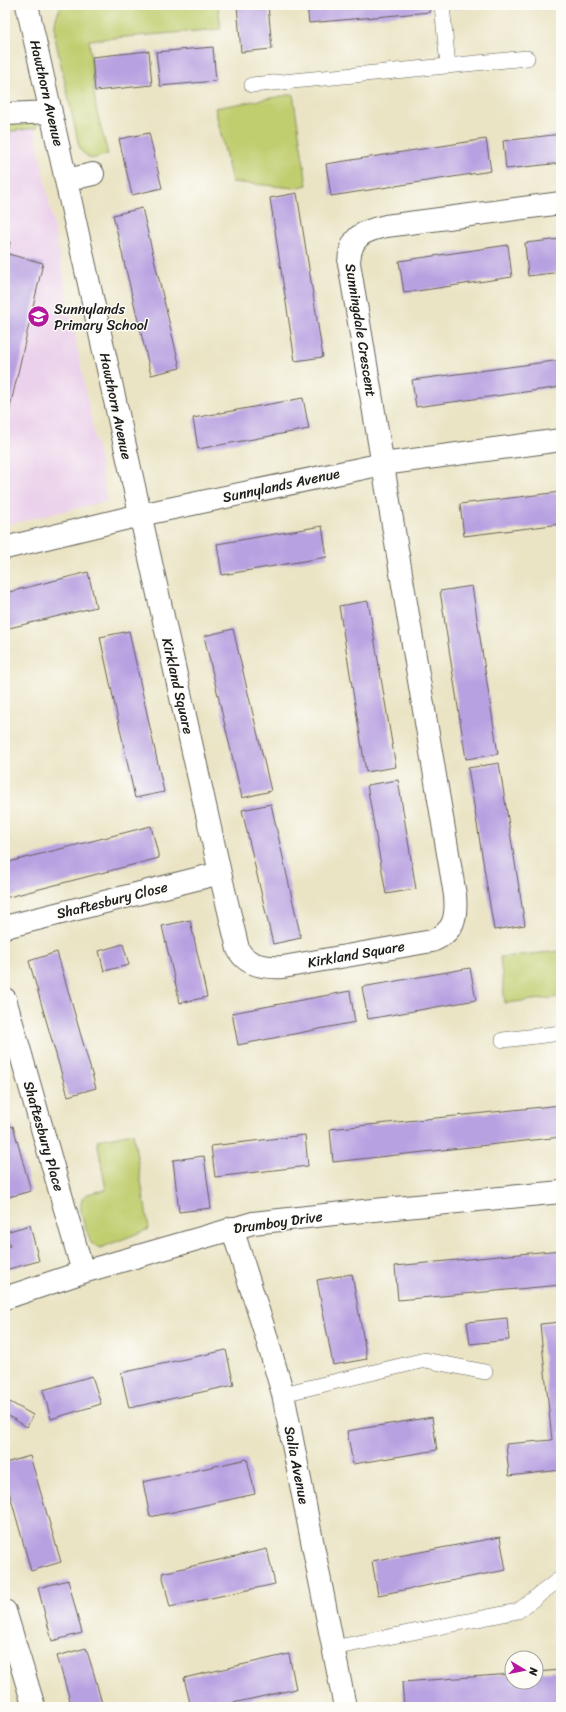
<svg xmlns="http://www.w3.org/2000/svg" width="566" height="1712" viewBox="0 0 566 1712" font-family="Sriracha,sans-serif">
  <rect width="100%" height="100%" fill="#fdfcf7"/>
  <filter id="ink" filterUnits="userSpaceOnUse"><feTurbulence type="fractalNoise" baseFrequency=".025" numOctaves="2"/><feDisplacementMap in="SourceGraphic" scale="8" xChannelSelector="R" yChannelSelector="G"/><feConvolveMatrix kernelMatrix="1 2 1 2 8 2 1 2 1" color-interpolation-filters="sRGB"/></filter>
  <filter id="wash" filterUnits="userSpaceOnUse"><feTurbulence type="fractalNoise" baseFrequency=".012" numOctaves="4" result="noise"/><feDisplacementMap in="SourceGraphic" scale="16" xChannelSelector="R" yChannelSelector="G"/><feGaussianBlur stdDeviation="0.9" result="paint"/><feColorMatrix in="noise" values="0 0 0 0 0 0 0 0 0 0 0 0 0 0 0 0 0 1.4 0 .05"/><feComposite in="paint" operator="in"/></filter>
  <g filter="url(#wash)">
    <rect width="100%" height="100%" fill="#eae4c5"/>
    <path fill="#ebd1eb" d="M35,129L107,501L5,525V133Z"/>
    <path fill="#c1ce70" stroke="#6e7546" d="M62,5H218L221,29L89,40L96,109L108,154L91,159L81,151L78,142L56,42C54,27 54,18 62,5Z
      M293,94L307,185L295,188L232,182L215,108Z
      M5,118L36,120L37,128L5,132Z
      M561,951V997L505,1003L500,957Z
      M133,1133L149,1229L100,1248L91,1243C87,1231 72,1200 88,1194C93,1192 101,1191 106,1190L97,1140Z"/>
    <g id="blocks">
      <path fill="#b8a1e1" d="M237,5H268L272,49L241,52Z
        M307,5H429L430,12L309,23Z
        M454,5H476V6L454,9Z
        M213,47L216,81L160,86L156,52Z
        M149,51L152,85L95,91L92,57Z
        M149,133L162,188L132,195L119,139Z
        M561,134V163L506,169L503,141Z
        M486,139L491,171L331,196L326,164Z
        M297,193L323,357L295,361L270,198Z
        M142,208L180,368L151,375L113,215Z
        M561,239V272L528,276L525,243Z
        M5,241L10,242L8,254L43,263L6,425Z
        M508,245L512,277L404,293L399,261Z
        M561,360V387L416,407L412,380Z
        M303,398L309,429L198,449L193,418Z
        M561,492V524L464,536L460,504Z
        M322,526L327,557L222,575L217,544Z
        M88,572L96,607L5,629V593Z
        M472,586L498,754L466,759L440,591Z
        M368,601L396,767L366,772L339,606Z
        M233,629L271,791L242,798L204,636Z
        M129,631L164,792L135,798L100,637Z
        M499,763L525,925L494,930L468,768Z
        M398,780L416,889L386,894L367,785Z
        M271,804L301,938L273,944L242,810Z
        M151,826L159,858L5,898V863Z
        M190,920L207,997L180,1003L162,926Z
        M123,944L129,965L104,971L99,951Z
        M57,952L96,1088L68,1096L29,961Z
        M470,968L476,1000L368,1019L362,987Z
        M350,991L355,1022L238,1045L232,1013Z
        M561,1105V1137L333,1162L330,1129Z
        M13,1126L31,1191L5,1198V1128Z
        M305,1135L308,1166L215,1177L211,1146Z
        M204,1156L211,1208L179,1212L173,1160Z
        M30,1225L39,1261L5,1270V1247L10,1246L6,1232Z
        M561,1250V1285L398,1300L395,1266Z
        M352,1274L367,1359L333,1365L317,1280Z
        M507,1318L509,1340L470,1344L467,1322Z
        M561,1322V1470L509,1476L506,1444L552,1440L540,1324Z
        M226,1350L234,1385L129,1408L121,1373Z
        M92,1376L101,1404L51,1419L43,1390Z
        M10,1402L33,1415L27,1427L5,1414V1411Z
        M432,1417L437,1450L353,1464L347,1431Z
        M30,1456L61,1562L31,1571L5,1477V1463Z
        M247,1459L255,1494L150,1517L143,1482Z
        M500,1537L506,1570L378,1595L372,1561Z
        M267,1549L275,1584L170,1607L162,1573Z
        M68,1580L82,1633L52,1641L38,1588Z
        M86,1648L94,1674L103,1707H72L57,1656Z
        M289,1654L296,1689L215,1707H191L184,1678Z
        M561,1670V1705L533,1707H404L402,1682L512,1674V1682H536V1672Z"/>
    </g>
  </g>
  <g filter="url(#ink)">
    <use href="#blocks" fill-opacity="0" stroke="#646257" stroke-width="1"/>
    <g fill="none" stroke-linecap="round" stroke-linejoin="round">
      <defs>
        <path id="lane" d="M442,5L448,66
          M252,85L527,58
          M503,1040L561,1033
          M283,1394L425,1360L485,1372
          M333,1648L518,1611L561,1578"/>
        <path id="street" d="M27,5L220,873L238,949C246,966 266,968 283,967L432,941C454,932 457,918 455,895L349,263C350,237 362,231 386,226L561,203
          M5,114L51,112
          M67,180L93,174
          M5,927L220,873
          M5,999L83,1272
          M232,1228L264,1329L283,1394L345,1707
          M5,1298L83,1272L253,1223L343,1213L561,1192
          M5,1611L34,1707"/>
        <path id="secondary" d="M5,548L140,515L383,464L561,440"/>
      </defs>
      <use href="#lane" stroke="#646257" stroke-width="16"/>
      <use href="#street" stroke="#646257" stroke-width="24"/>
      <use href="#secondary" stroke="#646257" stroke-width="24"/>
      <use href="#lane" stroke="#fff" stroke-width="15"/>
      <use href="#street" stroke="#fff" stroke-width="22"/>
      <use href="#secondary" stroke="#fff" stroke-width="22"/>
    </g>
  </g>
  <defs>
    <symbol id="school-disc" viewBox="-11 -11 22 22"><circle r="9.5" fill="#b5179e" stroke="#fdfcf7"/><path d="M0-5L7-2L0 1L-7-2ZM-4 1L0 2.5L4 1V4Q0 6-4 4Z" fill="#fff"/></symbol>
  </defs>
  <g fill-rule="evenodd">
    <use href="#school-disc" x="26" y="304" width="25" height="25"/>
  </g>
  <g text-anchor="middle" stroke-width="3" stroke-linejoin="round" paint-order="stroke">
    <g font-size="14" fill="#1c1c1c" stroke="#fdfcf7">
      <text transform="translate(47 93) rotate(77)" y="5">Hawthorn Avenue</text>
      <text transform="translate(361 330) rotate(81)" y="5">Sunningdale Crescent</text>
      <text transform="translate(116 406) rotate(78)" y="5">Hawthorn Avenue</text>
      <text transform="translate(281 485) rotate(-12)" y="5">Sunnylands Avenue</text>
      <text transform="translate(178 686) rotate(77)" y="5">Kirkland Square</text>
      <text transform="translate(112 900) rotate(-14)" y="5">Shaftesbury Close</text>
      <text transform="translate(356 954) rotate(-10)" y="5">Kirkland Square</text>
      <text transform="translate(44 1136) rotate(74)" y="5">Shaftesbury Place</text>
      <text transform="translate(278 1222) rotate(-8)" y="5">Drumboy Drive</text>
      <text transform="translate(297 1465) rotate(79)" y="5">Salia Avenue</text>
    </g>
    <g font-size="14" fill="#1c1c1c" stroke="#fdfcf7" text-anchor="start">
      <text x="54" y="314">Sunnylands<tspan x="54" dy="16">Primary School</tspan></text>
    </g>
  </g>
  <rect width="566" height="1712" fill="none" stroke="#fdfcf7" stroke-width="20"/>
  <g transform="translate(524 1670) rotate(100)"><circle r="19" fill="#fdfcf7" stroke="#a3a29f"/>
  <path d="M0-3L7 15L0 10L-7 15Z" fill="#b5179e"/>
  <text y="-6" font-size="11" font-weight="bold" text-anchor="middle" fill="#1c1c1c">N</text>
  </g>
</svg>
